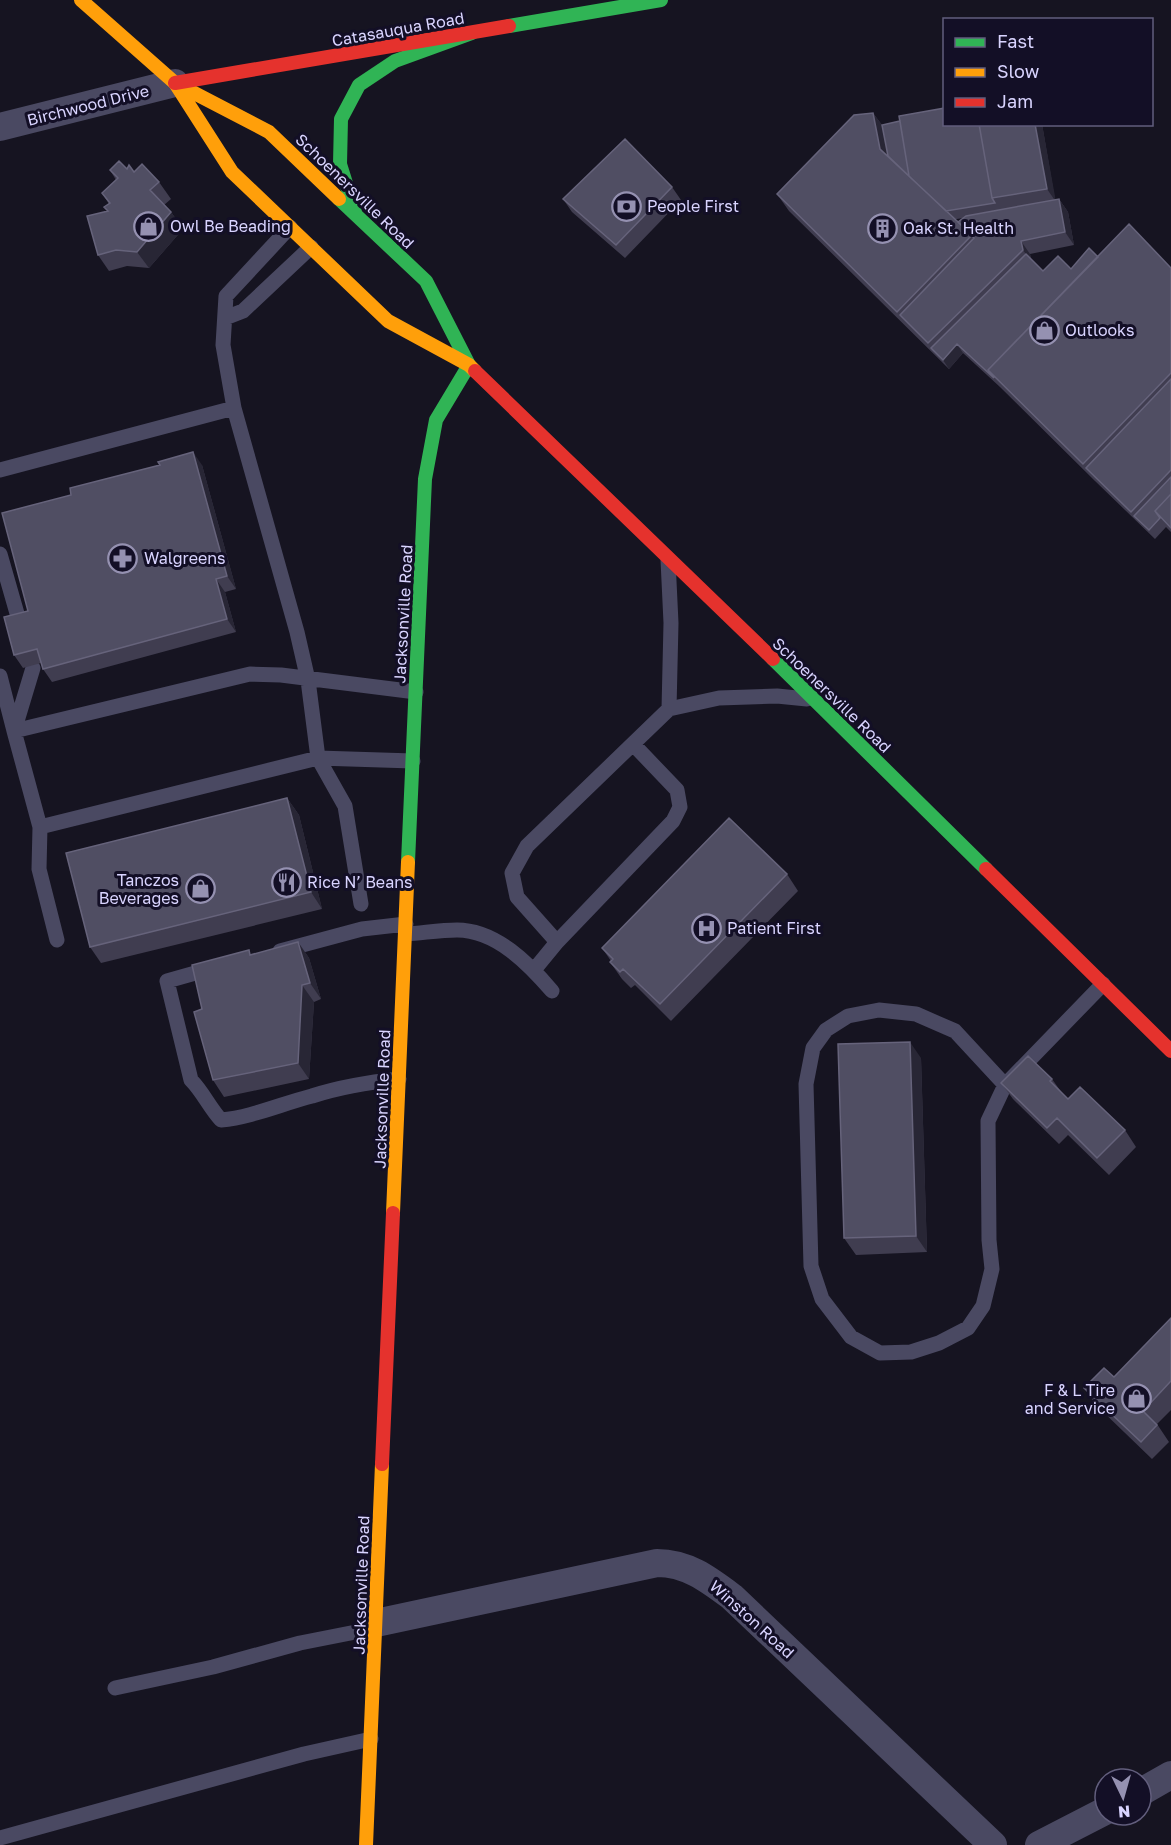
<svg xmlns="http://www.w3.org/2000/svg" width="1171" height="1845" viewBox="0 0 1171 1845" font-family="'Golos Text',sans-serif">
  <rect width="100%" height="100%" fill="#161421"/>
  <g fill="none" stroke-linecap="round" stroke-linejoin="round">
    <path stroke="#4a4962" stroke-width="15" d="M290,227L226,296L223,345L234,408L297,632L308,680L318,758L345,806L361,904
      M225,318L243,311L311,247
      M0,470L234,408
      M0,554L20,624
      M668,560L671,623L669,709
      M0,676L14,731
      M14,731L33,668
      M413,761L318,758L40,827L14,731L250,674L281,675L416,692
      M40,827L39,869L57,940
      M406,934C423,933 440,930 457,930C496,930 529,964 552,991
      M557,942L673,821L680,807L677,790L633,744
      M280,951L362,929L406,924
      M213,968L167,981L191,1080C203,1092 209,1107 221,1120C252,1117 281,1104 312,1096C340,1087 370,1082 399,1079
      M534,970L557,942L517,897L512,873L527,846L669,709L719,698L777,696L807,699
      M1005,1085L955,1031L916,1014L879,1010L848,1016L826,1030L813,1048L806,1084L811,1266L822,1299L851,1337L880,1353L911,1352L939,1343L968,1328L983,1306L992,1269L989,1240L988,1121L1005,1085L1103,984
      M115,1688L213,1667L300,1643L376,1628
      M0,1838L304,1754L371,1739"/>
    <path stroke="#4a4962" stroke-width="28" d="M0,127L175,83
      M376,1623L657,1563C687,1563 708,1579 732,1597L993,1845
      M1141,1792L1171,1775
      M1039,1845L1105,1811"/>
    <path stroke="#30b455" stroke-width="14" d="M509,26L661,0
      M339,199L426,281L469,365
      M355,212L340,164L341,119L359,85L395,61L472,33
      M773,659L986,869
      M408,862L425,479L436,420L469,365"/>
    <path stroke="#ff9f0a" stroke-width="14" d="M81,0L175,83L269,132L339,199
      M175,83L232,172L388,321L469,365L475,371
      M393,1213L408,862
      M366,1845L382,1464"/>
    <path stroke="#e5322d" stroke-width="14" d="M175,83L509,26
      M475,371L773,659
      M986,869L1171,1051
      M382,1464L393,1213"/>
  </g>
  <path fill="#403d50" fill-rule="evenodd" d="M873,113L882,125L1042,124L1055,200L1059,199L1068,212L1074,245L1030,254L1031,259L1043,271L1071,269L1098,257L1171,268V532L1166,527L1155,539L1095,481L1000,387L963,353L949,369L789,211L777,194ZM963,218L958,222L955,219H957Z
    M127,169L159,182L171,199L164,205L171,212L183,229L149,268L127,266L109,271L98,255L107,211L104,207L109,204L102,193L116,180L110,170Z
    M672,187L681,200L625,258L572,212L563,199Z
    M202,465L236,589L225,592L236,632L52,682L43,669L41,663L23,668L14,655L28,611Z
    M287,798L299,815L322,909L101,963L90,947Z
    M787,874L798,891L671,1021L635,985L631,988L622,979L610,962L611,961L602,948Z
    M298,942L309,958L321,999L314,1002L309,1079L224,1097L213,1080L202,1009L252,955Z
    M921,1058L927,1252L856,1255L844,1238Z
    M1052,1079L1062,1093L1068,1099L1125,1130L1136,1147L1109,1175L1068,1135L1059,1144L1013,1099L1001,1083Z
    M1171,1318V1410L1157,1424L1169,1442L1152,1459L1096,1405L1084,1388L1114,1377Z"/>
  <path fill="#282635" d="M873,113L885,129L891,163L880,149Z
    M1035,124H1042L1056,202L1047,189Z
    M1059,199L1068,212L1074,245L1065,232Z
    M171,212L183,229L149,268L137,252Z
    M1021,241L1030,254L1032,263L1023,250Z
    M957,344L963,353L949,369L943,360Z
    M193,452L202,465L236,589L227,576Z
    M216,579L225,592L236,632L227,619Z
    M287,798L299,815L322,909L311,892Z
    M298,942L309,958L321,999L310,983Z
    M302,985L314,1002L309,1079L298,1063Z
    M910,1042L921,1058L927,1252L916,1236Z"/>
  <path fill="#504e63" stroke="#66637b" stroke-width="1.5" d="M945,108V124H979L992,198L995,203L946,211L909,176L899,116Z
    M873,113L880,149L972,235L897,312L777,194L854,115Z
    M900,121L909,176L888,156L882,125Z
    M979,124H1035L1047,189L992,198Z
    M625,139L672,187L616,245L563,199Z
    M119,161L127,169L129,165L134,172L142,164L159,182L150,190L171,212L137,252L116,250L98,255L87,216L108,211L104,207L110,203L102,193L118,178L110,170Z
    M1059,199L1065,232L1021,241L1023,250L928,343L900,315L974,238L958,222L966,216Z
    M1129,224L1171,268V373L1083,464L988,370Z
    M1089,248L1098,257L988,370L994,378L957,344L943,360L931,348L1026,254L1043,271L1058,256L1071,269Z
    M1171,379V470L1131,512L1086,468Z
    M193,452L227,576L216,579L227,619L43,669L37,649L14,655L4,617L28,611L2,513L71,495L70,488L160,465L158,462Z
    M1171,477V494L1155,511L1160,518L1149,530L1134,516Z
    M1171,494V528L1155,511Z
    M287,798L311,892L90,947L66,853Z
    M729,818L787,874L660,1004L623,969L620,972L610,962L613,959L602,948Z
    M298,942L310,983L302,985L298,1063L213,1080L194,1012L202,1009L192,965L249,950L250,955Z
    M910,1042L916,1236L844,1238L838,1044Z
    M1028,1056L1052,1079L1050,1081L1068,1099L1080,1087L1125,1130L1097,1158L1057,1118L1047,1128L1001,1083Z
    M1171,1318V1381L1143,1411L1157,1425L1141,1442L1084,1388L1104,1368L1114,1377Z"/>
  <defs>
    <symbol id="bank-ring" viewBox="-11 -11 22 22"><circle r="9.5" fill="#130f26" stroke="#9591b1" stroke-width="1.5"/><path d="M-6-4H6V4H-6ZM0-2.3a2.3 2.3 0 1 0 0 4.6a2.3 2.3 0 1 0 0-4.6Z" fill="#9591b1"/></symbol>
    <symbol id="shop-ring" viewBox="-11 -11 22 22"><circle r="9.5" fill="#130f26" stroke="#9591b1" stroke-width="1.5"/><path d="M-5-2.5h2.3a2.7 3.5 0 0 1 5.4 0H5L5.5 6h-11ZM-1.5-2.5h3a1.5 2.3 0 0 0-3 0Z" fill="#9591b1"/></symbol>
    <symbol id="building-ring" viewBox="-11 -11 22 22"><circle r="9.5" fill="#130f26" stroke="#9591b1" stroke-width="1.5"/><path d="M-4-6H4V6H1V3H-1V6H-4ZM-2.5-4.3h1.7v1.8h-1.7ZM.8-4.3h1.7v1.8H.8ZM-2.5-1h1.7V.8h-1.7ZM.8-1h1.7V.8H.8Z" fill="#9591b1"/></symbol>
    <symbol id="pharmacy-ring" viewBox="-11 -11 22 22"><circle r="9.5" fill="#130f26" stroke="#9591b1" stroke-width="1.5"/><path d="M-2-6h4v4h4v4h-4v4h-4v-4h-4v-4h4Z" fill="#9591b1"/></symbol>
    <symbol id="restaurant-ring" viewBox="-11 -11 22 22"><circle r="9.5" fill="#130f26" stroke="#9591b1" stroke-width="1.5"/><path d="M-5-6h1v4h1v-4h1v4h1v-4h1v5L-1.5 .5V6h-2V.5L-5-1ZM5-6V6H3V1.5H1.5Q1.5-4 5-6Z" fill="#9591b1"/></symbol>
    <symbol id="hospital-ring" viewBox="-11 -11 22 22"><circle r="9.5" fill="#130f26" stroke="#9591b1" stroke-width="1.5"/><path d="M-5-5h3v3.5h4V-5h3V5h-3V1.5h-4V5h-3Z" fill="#9591b1"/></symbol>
  </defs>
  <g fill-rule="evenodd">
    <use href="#bank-ring" x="610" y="190" width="33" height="33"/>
    <use href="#shop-ring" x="132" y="210" width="33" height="33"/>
    <use href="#building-ring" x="866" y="212" width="33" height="33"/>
    <use href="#shop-ring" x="1028" y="314" width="33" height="33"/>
    <use href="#pharmacy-ring" x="106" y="542" width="33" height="33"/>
    <use href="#restaurant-ring" x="270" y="866" width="33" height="33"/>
    <use href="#shop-ring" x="184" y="872" width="33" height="33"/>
    <use href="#hospital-ring" x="690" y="912" width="33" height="33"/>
    <use href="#shop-ring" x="1120" y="1382" width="33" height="33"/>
  </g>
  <g text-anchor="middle" stroke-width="6" stroke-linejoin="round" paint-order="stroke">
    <g font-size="16" fill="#d9d4ff" stroke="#130f26">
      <text transform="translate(398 29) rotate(-10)" y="6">Catasauqua Road</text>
      <text transform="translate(88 105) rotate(-14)" y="6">Birchwood Drive</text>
      <text transform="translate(355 191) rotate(44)" y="6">Schoenersville Road</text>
      <text transform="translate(403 614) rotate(-87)" y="6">Jacksonville Road</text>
      <text transform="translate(832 695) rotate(44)" y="6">Schoenersville Road</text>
      <text transform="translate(382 1099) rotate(-88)" y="6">Jacksonville Road</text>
      <text transform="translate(361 1585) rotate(-88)" y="6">Jacksonville Road</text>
      <text transform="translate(752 1619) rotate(42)" y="6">Winston Road</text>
    </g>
    <g font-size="16" fill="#d9d4ff" stroke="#130f26" text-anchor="start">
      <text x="647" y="212">People First</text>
      <text x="170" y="232">Owl Be Beading</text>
      <text x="903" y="234">Oak St. Health</text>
      <text x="1065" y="336">Outlooks</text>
      <text x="144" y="564">Walgreens</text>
      <text x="179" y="886" text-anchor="end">Tanczos<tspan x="179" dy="18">Beverages</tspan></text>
      <text x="307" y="888">Rice N’ Beans</text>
      <text x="727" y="934">Patient First</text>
      <text x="1115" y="1396" text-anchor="end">F &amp; L Tire<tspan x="1115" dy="18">and Service</tspan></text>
    </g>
  </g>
  <rect x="943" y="18" width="210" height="108" fill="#130f26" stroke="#625e7d" stroke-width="1.5"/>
  <rect x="955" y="38" width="30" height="9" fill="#30b455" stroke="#625e7d" stroke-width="1.5"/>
  <text x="997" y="48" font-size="18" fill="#d9d4ff">Fast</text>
  <rect x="955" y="68" width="30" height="9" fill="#ff9f0a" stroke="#625e7d" stroke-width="1.5"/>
  <text x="997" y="78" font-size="18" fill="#d9d4ff">Slow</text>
  <rect x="955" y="98" width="30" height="9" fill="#e5322d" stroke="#625e7d" stroke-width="1.5"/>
  <text x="997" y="108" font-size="18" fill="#d9d4ff">Jam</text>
  <g transform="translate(1123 1797) rotate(175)"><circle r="28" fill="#130f26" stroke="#625e7d" stroke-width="1.5"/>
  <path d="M0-4.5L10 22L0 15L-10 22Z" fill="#9591b1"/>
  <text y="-9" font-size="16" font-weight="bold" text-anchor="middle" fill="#d9d4ff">N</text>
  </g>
</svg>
